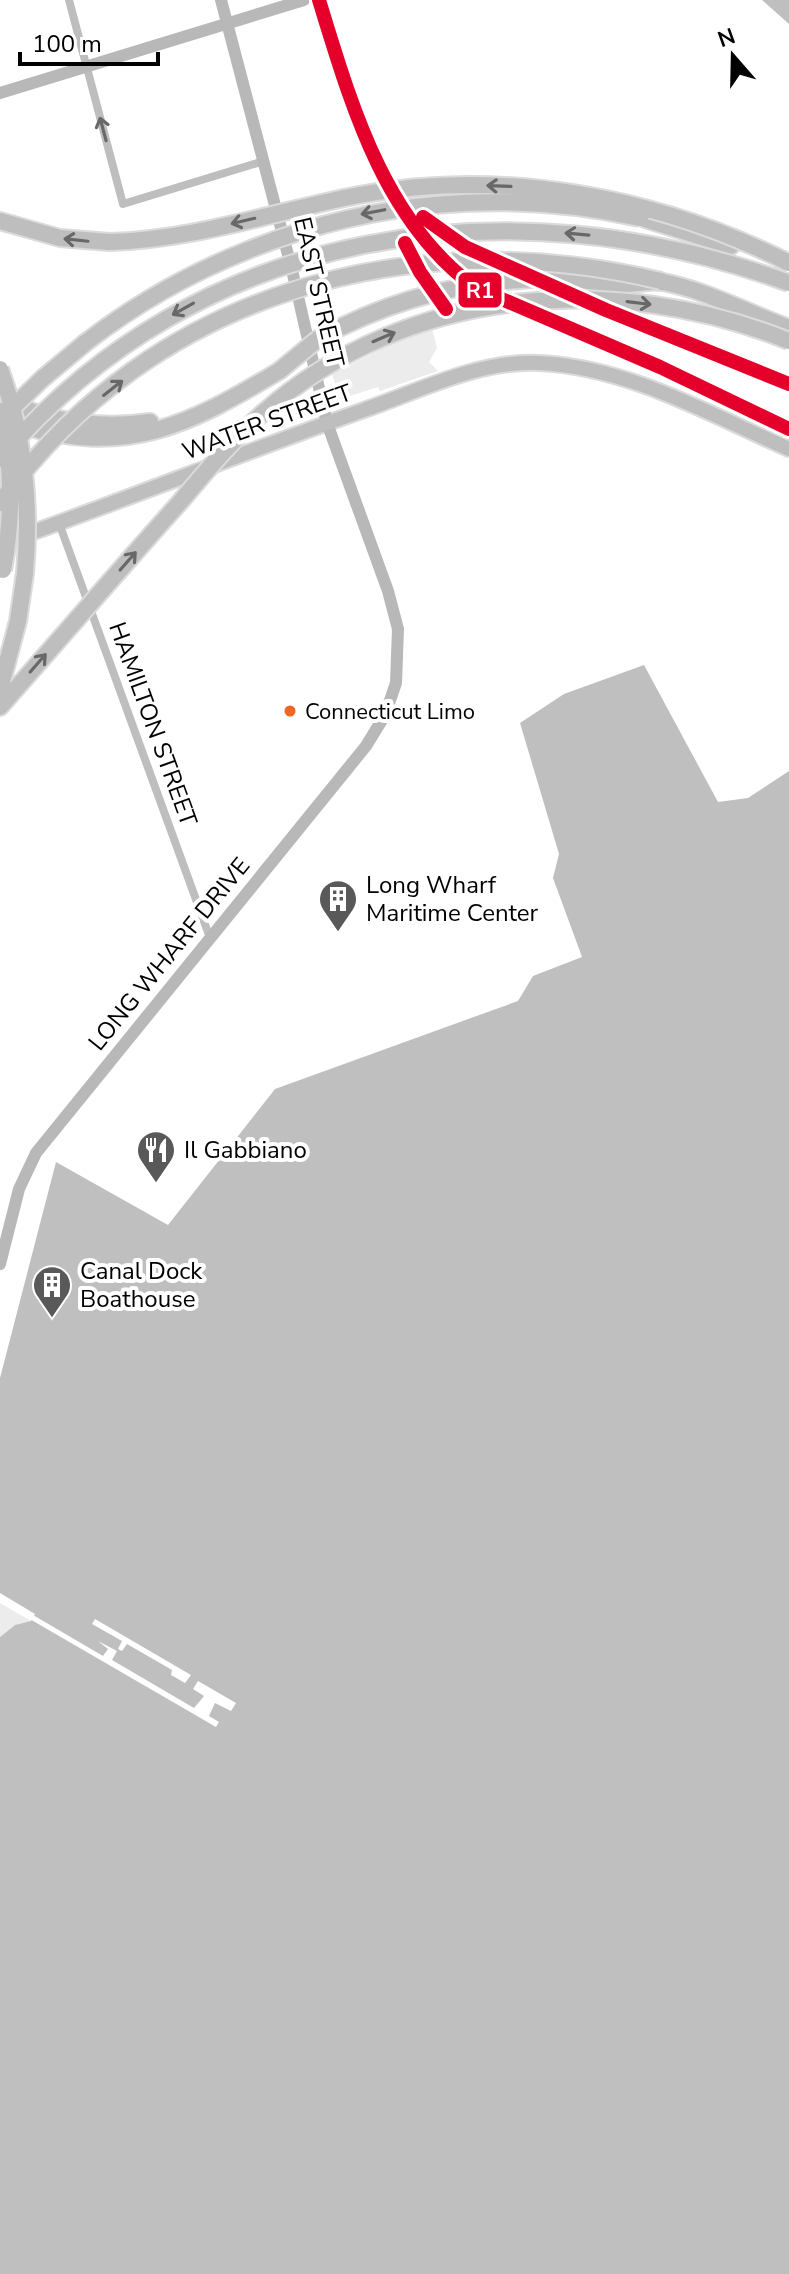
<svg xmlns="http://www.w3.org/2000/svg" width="789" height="2274" viewBox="0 0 789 2274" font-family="'Nunito Sans',sans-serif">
  <rect width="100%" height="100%" fill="#fff"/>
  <path fill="#ececec" d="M432,328L437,348L429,362L438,371L380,391L378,387L350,396V393L346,395L337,389L332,374L389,345Z
    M0,1603L31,1621L15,1625L0,1637Z"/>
  <path fill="#bfbfbf" d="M762,0H789V24Z
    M644,665L718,802L748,798L789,771V2274H0V1637L15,1625L31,1621L35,1614L0,1593V1378L56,1162L168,1225L275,1089L518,1001L533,976L582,957L553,878L559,854L520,723L564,694Z"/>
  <path fill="#fff" d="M4,1598L103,1656L108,1649L98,1641L117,1651L112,1660L194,1708L204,1696L193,1689L198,1681L236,1703L231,1711L215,1703L209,1716L219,1722L216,1727L28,1618L30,1615Z
    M95,1619L191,1675L185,1683L171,1675L172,1670L127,1644L122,1651L118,1649L122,1641L92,1624Z"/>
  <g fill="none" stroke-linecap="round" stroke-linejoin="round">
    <defs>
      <path id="primary" d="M0,544C122,501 242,453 364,410C419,391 479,360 539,363C628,367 709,414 789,449"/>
      <path id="highway" d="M645,219L731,246
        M0,221L60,238L109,242
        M318,339C394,297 478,277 565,279C584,279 602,284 620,284C634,285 649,280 663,282C702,289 751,314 789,328
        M85,343C134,305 188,274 246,251
        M0,400C50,421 97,430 150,422
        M20,425C127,457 189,425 279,371
        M0,689L18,621L25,573
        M0,707L77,619"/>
    </defs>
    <use href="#primary" stroke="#dbdbdb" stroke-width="18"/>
    <use href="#highway" stroke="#dbdbdb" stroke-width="20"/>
    <path stroke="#bebebe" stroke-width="8" d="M69,0L123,204L264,161
      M59,523L210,938"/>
    <path stroke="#b8b8b8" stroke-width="12" d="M0,93L304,0
      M0,1264L19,1189L36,1153L366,746L385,715L396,683L398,629L388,591L327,423L292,270L221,0"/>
    <use href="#primary" stroke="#bebebe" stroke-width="14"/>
    <use href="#highway" stroke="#bebebe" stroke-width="16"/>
    <defs>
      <path id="highway-bridge" d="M109,242C194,240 276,211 359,195C504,168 658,197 789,263
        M246,251C371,200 508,189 640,218
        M0,369C24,435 31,504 25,573
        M279,371L318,339
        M0,411C13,463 13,517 3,570
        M6,414L42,379L85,343
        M0,459C198,225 510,181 789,283
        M0,503C153,290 413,222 661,281
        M77,619C111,580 146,540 181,501C207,470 233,439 264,412C408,286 615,271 789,341"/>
    </defs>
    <use href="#highway-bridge" stroke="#dbdbdb" stroke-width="20" stroke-linecap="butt"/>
    <use href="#highway-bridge" stroke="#bebebe" stroke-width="16"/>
    <defs>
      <path id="rail-1" d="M319,0C351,104 384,222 476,288L660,367L789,429
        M423,217L465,247L606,310L789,384
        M405,243L420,272L446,309"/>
    </defs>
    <use href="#rail-1" stroke="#fff" stroke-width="20"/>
    <use href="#rail-1" stroke="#e4002b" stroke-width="14"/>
  </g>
  <defs><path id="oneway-shaft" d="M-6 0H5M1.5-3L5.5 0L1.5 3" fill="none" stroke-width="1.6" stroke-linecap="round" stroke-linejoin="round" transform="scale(2)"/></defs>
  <g stroke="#686868">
    <use href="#oneway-shaft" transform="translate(103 129) rotate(-105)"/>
    <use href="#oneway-shaft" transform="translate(499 186) rotate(-178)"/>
    <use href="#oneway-shaft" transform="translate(373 212) rotate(169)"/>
    <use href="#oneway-shaft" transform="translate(243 221) rotate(167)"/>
    <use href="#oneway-shaft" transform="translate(577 234) rotate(-175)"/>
    <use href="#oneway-shaft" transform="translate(76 240) rotate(-174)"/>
    <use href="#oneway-shaft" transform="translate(639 303) rotate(7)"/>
    <use href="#oneway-shaft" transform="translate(183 309) rotate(151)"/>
    <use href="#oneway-shaft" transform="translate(384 337) rotate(-23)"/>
    <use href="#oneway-shaft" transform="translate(113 388) rotate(-38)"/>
    <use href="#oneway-shaft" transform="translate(128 561) rotate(-49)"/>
    <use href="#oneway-shaft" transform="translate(38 663) rotate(-49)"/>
  </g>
  <defs>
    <symbol id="building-pin" viewBox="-11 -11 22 30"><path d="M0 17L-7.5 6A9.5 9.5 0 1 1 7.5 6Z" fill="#595959" stroke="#fff"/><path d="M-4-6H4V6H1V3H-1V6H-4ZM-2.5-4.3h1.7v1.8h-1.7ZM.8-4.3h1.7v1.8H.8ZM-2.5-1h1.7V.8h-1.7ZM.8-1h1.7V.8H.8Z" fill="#fff"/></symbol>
    <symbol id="restaurant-pin" viewBox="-11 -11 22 30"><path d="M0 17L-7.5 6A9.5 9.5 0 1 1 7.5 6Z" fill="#595959" stroke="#fff"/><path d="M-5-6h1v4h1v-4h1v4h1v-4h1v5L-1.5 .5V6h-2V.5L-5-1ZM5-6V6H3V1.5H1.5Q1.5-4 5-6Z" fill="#fff"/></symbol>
  </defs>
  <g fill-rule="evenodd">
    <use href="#building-pin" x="316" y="877" width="44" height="60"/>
    <use href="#restaurant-pin" x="134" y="1128" width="44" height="60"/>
    <use href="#building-pin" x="30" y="1263" width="44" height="60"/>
  </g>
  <circle fill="#f26522" stroke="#fff" stroke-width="3" cx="290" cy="711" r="7"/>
  <g text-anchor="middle" stroke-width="8" stroke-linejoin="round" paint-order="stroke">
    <g font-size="22" fill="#000" stroke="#fff" text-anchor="start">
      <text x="305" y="719">Connecticut Limo</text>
    </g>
    <g font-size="24" fill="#000" stroke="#fff">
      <text transform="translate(319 292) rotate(77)" y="8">EAST STREET</text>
      <text transform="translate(267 422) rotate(-20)" y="8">WATER STREET</text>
      <text transform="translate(153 724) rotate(70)" y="8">HAMILTON STREET</text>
      <text transform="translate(169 954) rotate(-51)" y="8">LONG WHARF DRIVE</text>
    </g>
    <g font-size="24" fill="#000" stroke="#fff" text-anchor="start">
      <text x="366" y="893">Long Wharf<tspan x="366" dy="28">Maritime Center</tspan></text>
      <text x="184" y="1158">Il Gabbiano</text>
      <text x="80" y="1279">Canal Dock<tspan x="80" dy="28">Boathouse</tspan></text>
    </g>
  </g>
  <rect stroke="#fff" stroke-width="3" x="457" y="271" width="46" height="38" rx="8" fill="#e4002b"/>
  <g font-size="22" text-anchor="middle" font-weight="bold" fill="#fff">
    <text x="480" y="298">R1</text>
  </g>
  <g transform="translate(733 56) rotate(340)" stroke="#ffffff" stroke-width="6" paint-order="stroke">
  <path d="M0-6L14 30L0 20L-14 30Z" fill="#000000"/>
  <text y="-12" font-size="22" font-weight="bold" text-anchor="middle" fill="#000000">N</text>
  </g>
  <path d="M20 52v12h138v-12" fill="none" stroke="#000000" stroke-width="4"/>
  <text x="32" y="52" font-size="24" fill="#000000" stroke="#ffffff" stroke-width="6" paint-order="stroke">100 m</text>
</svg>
